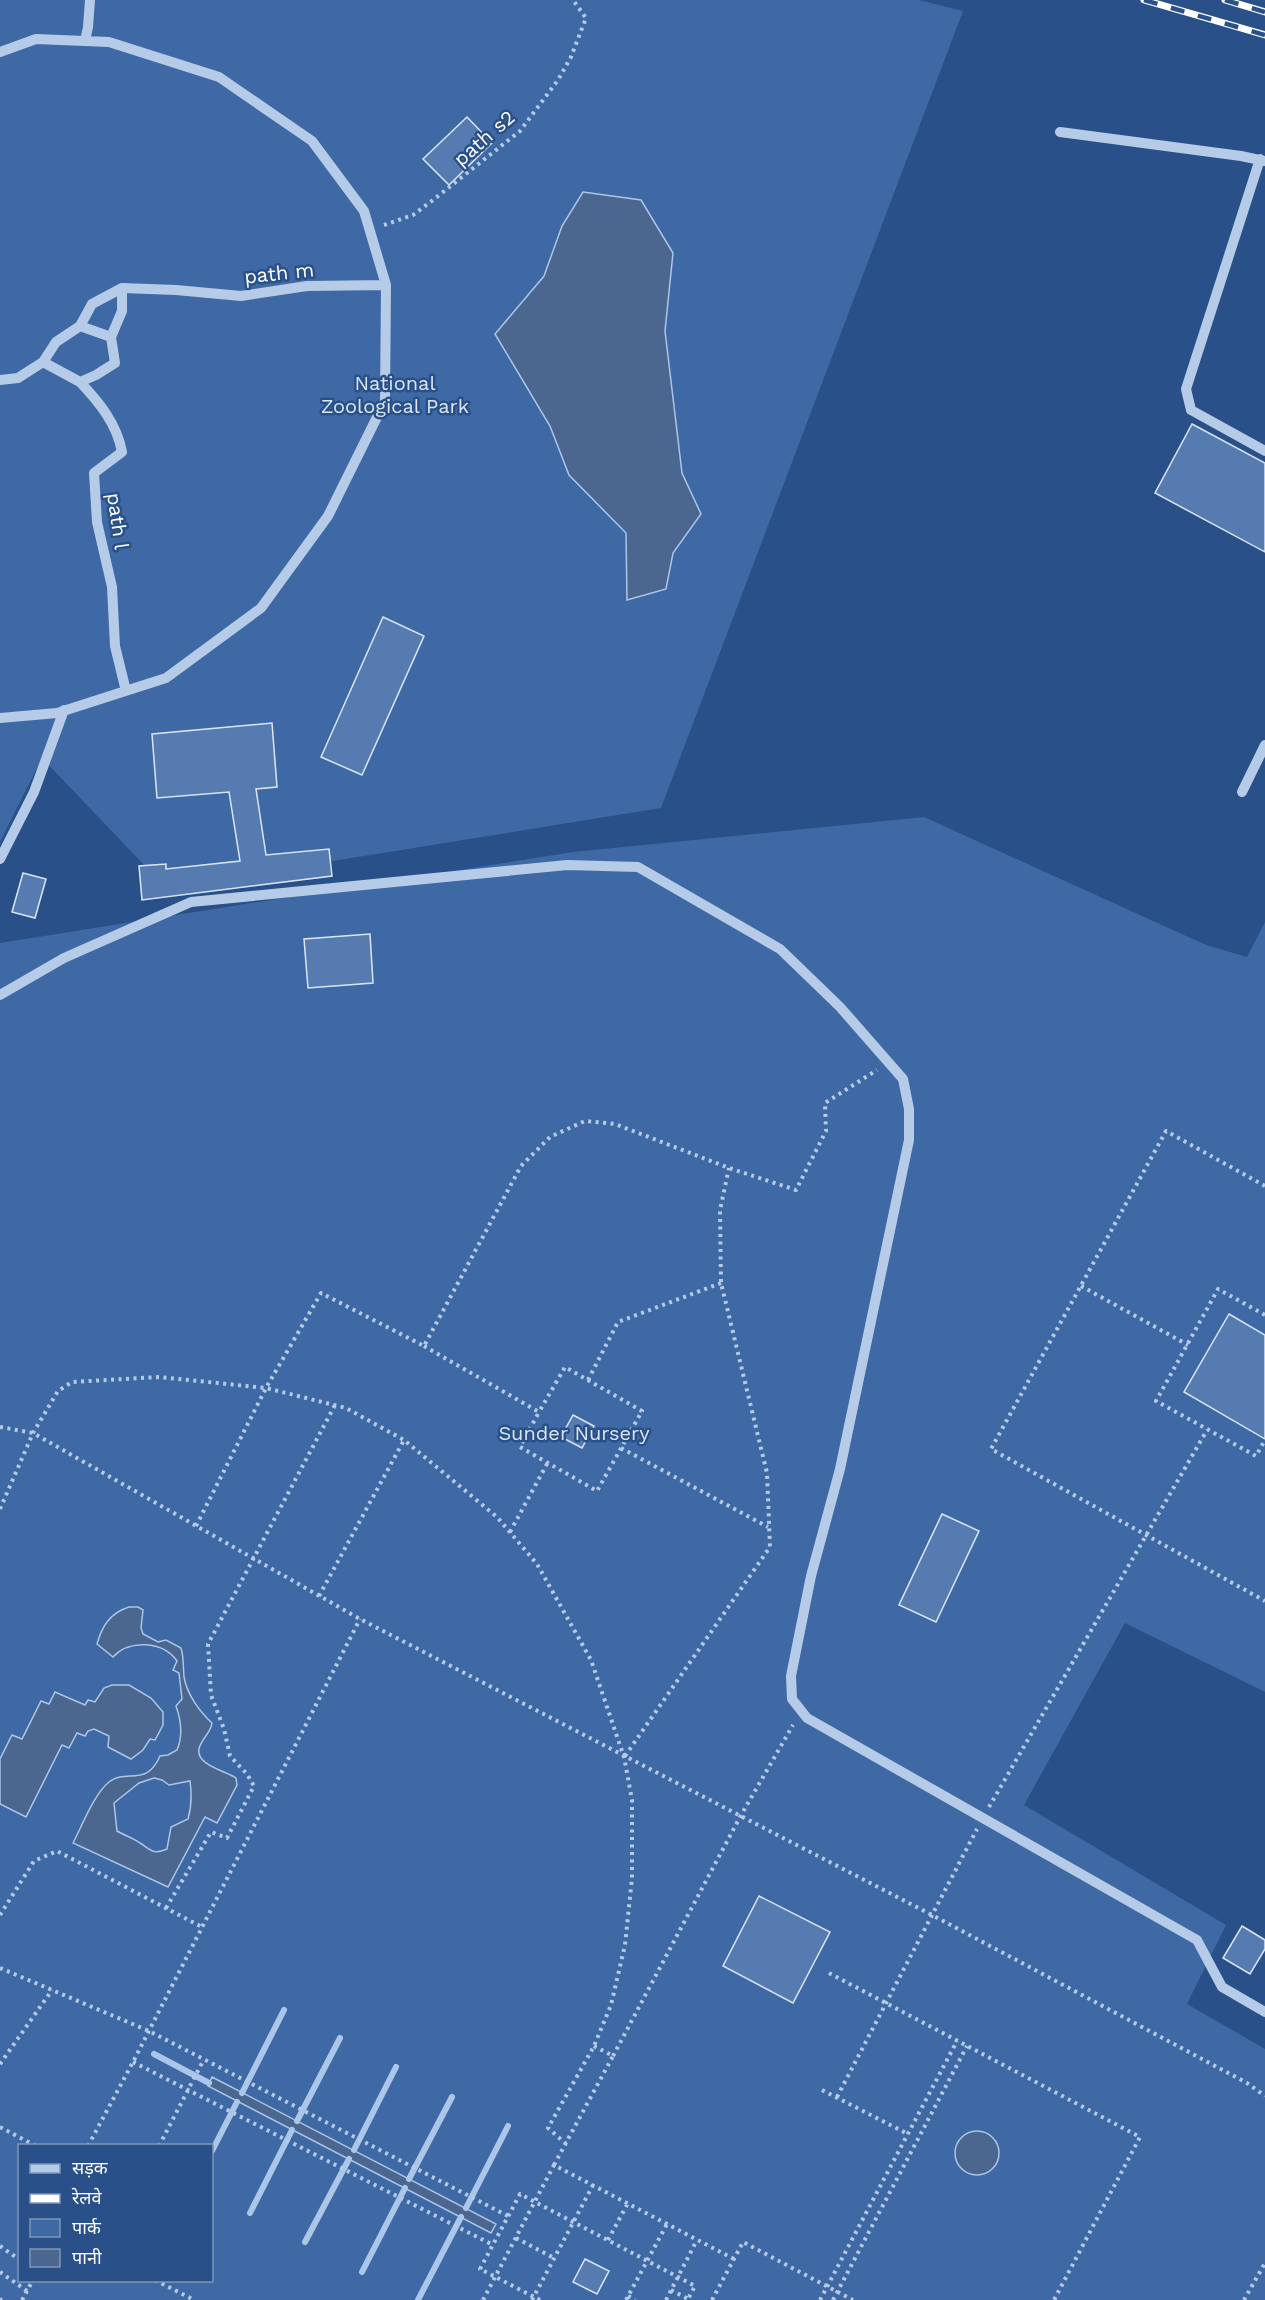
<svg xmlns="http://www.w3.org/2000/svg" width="1265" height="2300" viewBox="0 0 1265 2300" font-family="'Work Sans','Noto Sans Devanagari',sans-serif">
  <rect width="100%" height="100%" fill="#295088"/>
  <path fill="#3e69a4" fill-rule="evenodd" d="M0,0H919L963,11L661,808L166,888L42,758L0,842Z
    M924,817L1206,945L1247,957L1265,922V1692L1125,1623L1024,1805L1226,1925L1187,2004L1265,2049V2300H0V943L573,852ZM20,2146H212V2280H20Z"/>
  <path fill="#4c678f" stroke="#abc6e8" stroke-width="1.5" fill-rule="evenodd" d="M583,192L641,200L673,253L665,331L682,473L701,514L673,553L666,589L627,600L626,533L569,475L550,426L495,334L544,276L562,226Z
    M129,1607H138L143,1610L141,1628L143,1634L158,1642L166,1640L181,1648C184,1658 183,1667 184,1677C187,1694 199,1711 212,1723C211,1733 201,1739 199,1749C196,1765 226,1771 236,1778L237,1785L217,1823L205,1817L168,1887L73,1843C82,1826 94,1794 109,1782C127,1768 146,1788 160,1756L168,1755L177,1750C183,1736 181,1720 176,1706L182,1699L179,1673L173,1670L177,1661C163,1641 129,1639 113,1657L97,1644C102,1626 110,1613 129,1607ZM154,1778L162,1780L169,1785L190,1781C192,1795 192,1805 188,1819L171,1827L167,1849C153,1855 151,1850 140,1843C133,1838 124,1835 117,1831L114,1803L139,1783Z
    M112,1685H129L151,1698L163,1712V1725L155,1740L150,1739L143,1750L131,1759L108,1747L109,1736L94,1729L88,1731L85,1736L77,1733L69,1748L62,1745L26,1817L0,1804V1759L12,1735L22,1739L41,1701L49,1704L55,1692L85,1705L88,1700L95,1702L104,1688Z
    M212,2077L496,2224L491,2233L208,2086Z
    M955 2153a22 22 0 1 1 44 0a22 22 0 1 1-44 0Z"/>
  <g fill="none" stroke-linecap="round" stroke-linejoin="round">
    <path stroke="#abc6e8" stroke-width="6" d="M154,2054L209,2083
      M242,2093L284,2010
      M297,2121L340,2038
      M354,2150L396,2067
      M212,2151L237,2102
      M409,2179L452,2097
      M466,2208L508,2126
      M250,2213L292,2130
      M305,2242L349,2159
      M362,2272L405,2188
      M418,2300L461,2217"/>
  </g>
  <path fill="#567bb1" stroke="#dae6f7" stroke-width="1.5" d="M467,117L492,143L449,185L423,159Z
    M1192,424L1265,463V552L1155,493Z
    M383,617L424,636L362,775L321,757Z
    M272,723L277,787L256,789L266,855L329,849L332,876L142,900L139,866L166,864V869L240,861L229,792L157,798L152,734Z
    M23,873L46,879L35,918L12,912Z
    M370,934L373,983L308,988L304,939Z
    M1229,1314L1265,1335V1439L1184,1392Z
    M573,1415L594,1426L582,1448L561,1437Z
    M942,1514L979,1531L936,1622L899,1605Z
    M759,1896L830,1932L793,2003L723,1966Z
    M1242,1926L1265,1940V1949L1250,1974L1223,1958Z
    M585,2259L609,2271L597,2294L573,2282Z"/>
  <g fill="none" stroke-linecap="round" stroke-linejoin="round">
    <path stroke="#b6cbe8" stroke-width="4" stroke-dasharray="3 4.5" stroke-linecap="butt" d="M384,225L413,215L433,200L520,131L558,80L571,57L586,18L573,0
      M1265,1186L1166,1131L991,1449L1265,1601
      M1081,1286L1188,1345
      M1265,1315L1218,1289L1156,1401L1256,1456L1265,1440
      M424,1346L539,1412L520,1447L597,1491L642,1411L565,1367L539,1412
      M588,1380L618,1322L721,1283
      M0,1427L33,1433L360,1619L932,1915L1247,2083L1265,2096
      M621,1448L768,1527
      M0,1509L33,1433L58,1391L72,1382L159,1377L266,1388L346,1408L404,1440L497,1517L537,1564L591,1660L624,1757L632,1800V1878L625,1945L611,2005L594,2046L548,2128L566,2144
      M196,1526L266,1388L321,1293L424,1346L521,1166L550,1137L585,1121L615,1124L729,1168L796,1190L826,1131L825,1103L877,1070
      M510,1532L548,1462
      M319,1596L404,1440
      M625,1756L770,1547L767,1473L721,1283L720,1210L729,1168
      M989,1807L1207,1430
      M166,1908L211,1832L227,1838L254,1786L247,1774L230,1756L224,1729L211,1695L208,1644L335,1405
      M0,1915L34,1861L57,1851L202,1927
      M0,1968L149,2031L508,2216
      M829,1973L1140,2137L1054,2300
      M613,2056L740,1817L793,1725
      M133,2062L493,2245
      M0,2064L52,1990
      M822,2090L908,2134
      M837,2097L977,1829
      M0,2127L36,2146
      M88,2146L133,2062L360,1619
      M159,2146L203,2061
      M554,2165L613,2056L594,2046
      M516,2238L554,2258
      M608,2240L628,2203
      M0,2246L20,2260
      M0,2272L27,2291
      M155,2280L194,2300
      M671,2290L690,2300
      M628,2296L635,2300
      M0,2299L2,2300
      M22,2300L33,2280
      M483,2300L554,2165L734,2259
      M532,2300L593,2185
      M540,2300L480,2269L520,2194L695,2286L688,2299
      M626,2300L667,2224
      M666,2300L697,2240
      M712,2300L743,2242L853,2300
      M820,2300L957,2041
      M833,2300L967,2046
      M1244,2300L1265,2263"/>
    <path stroke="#b6cbe8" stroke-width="10" d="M85,41L88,27L90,0
      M0,52L36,39L109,42L219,77L312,141L364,211L386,285L385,401L328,516L261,608L166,678L57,713L0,718
      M1060,132L1241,156L1265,161
      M1260,159L1186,389L1191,410L1265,451
      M80,326L92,304L122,288L176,290L241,296L307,286L386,285
      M111,337L122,311V288
      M0,380L18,378L43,362L56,342L80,326L111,337L115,363L96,375L80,382L43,362
      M80,382C99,402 117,424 122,452L94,473L97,522L112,587L115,646L126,691
      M1242,792L1265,745
      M0,859L34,792L64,710
      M0,995L64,958L191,902L567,865L638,867L780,949L840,1007L903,1079L909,1109V1140L840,1469L811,1576L791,1676L792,1699L807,1718L1197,1940L1222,1987L1265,2012"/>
    <defs>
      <path id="rail" d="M1144,0L1265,35
        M1225,0L1265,12"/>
    </defs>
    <use href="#rail" stroke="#fff" stroke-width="7"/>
    <use href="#rail" stroke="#295088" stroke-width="4.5" stroke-dasharray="14" stroke-linecap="butt"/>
  </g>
  <g text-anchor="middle" stroke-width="5" stroke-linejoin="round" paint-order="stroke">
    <g font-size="20" fill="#fff" stroke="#295088">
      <text transform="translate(484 138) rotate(-41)" y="7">path s2</text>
      <text transform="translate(279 273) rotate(-6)" y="7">path m</text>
      <text transform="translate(118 521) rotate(82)" y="7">path l</text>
    </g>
    <g font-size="20" fill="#dae6f7" stroke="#295088">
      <text x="395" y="390">National<tspan x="395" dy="23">Zoological Park</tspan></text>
      <text x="574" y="1440">Sunder Nursery</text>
    </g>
  </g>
  <rect x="18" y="2144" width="195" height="138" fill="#295088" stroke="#7f96b8" stroke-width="1.5"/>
  <rect x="30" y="2164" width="30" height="9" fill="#b6cbe8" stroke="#7f96b8" stroke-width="1.5"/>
  <text x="72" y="2174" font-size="18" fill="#ffffff">सड़क</text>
  <rect x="30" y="2194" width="30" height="9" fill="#ffffff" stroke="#7f96b8" stroke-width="1.5"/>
  <text x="72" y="2204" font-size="18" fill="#ffffff">रेलवे</text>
  <rect x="30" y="2219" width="30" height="18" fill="#3e69a4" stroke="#7f96b8" stroke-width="1.5"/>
  <text x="72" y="2234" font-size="18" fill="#ffffff">पार्क</text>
  <rect x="30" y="2249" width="30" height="18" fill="#4c678f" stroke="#7f96b8" stroke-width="1.5"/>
  <text x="72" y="2264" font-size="18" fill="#ffffff">पानी</text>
</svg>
